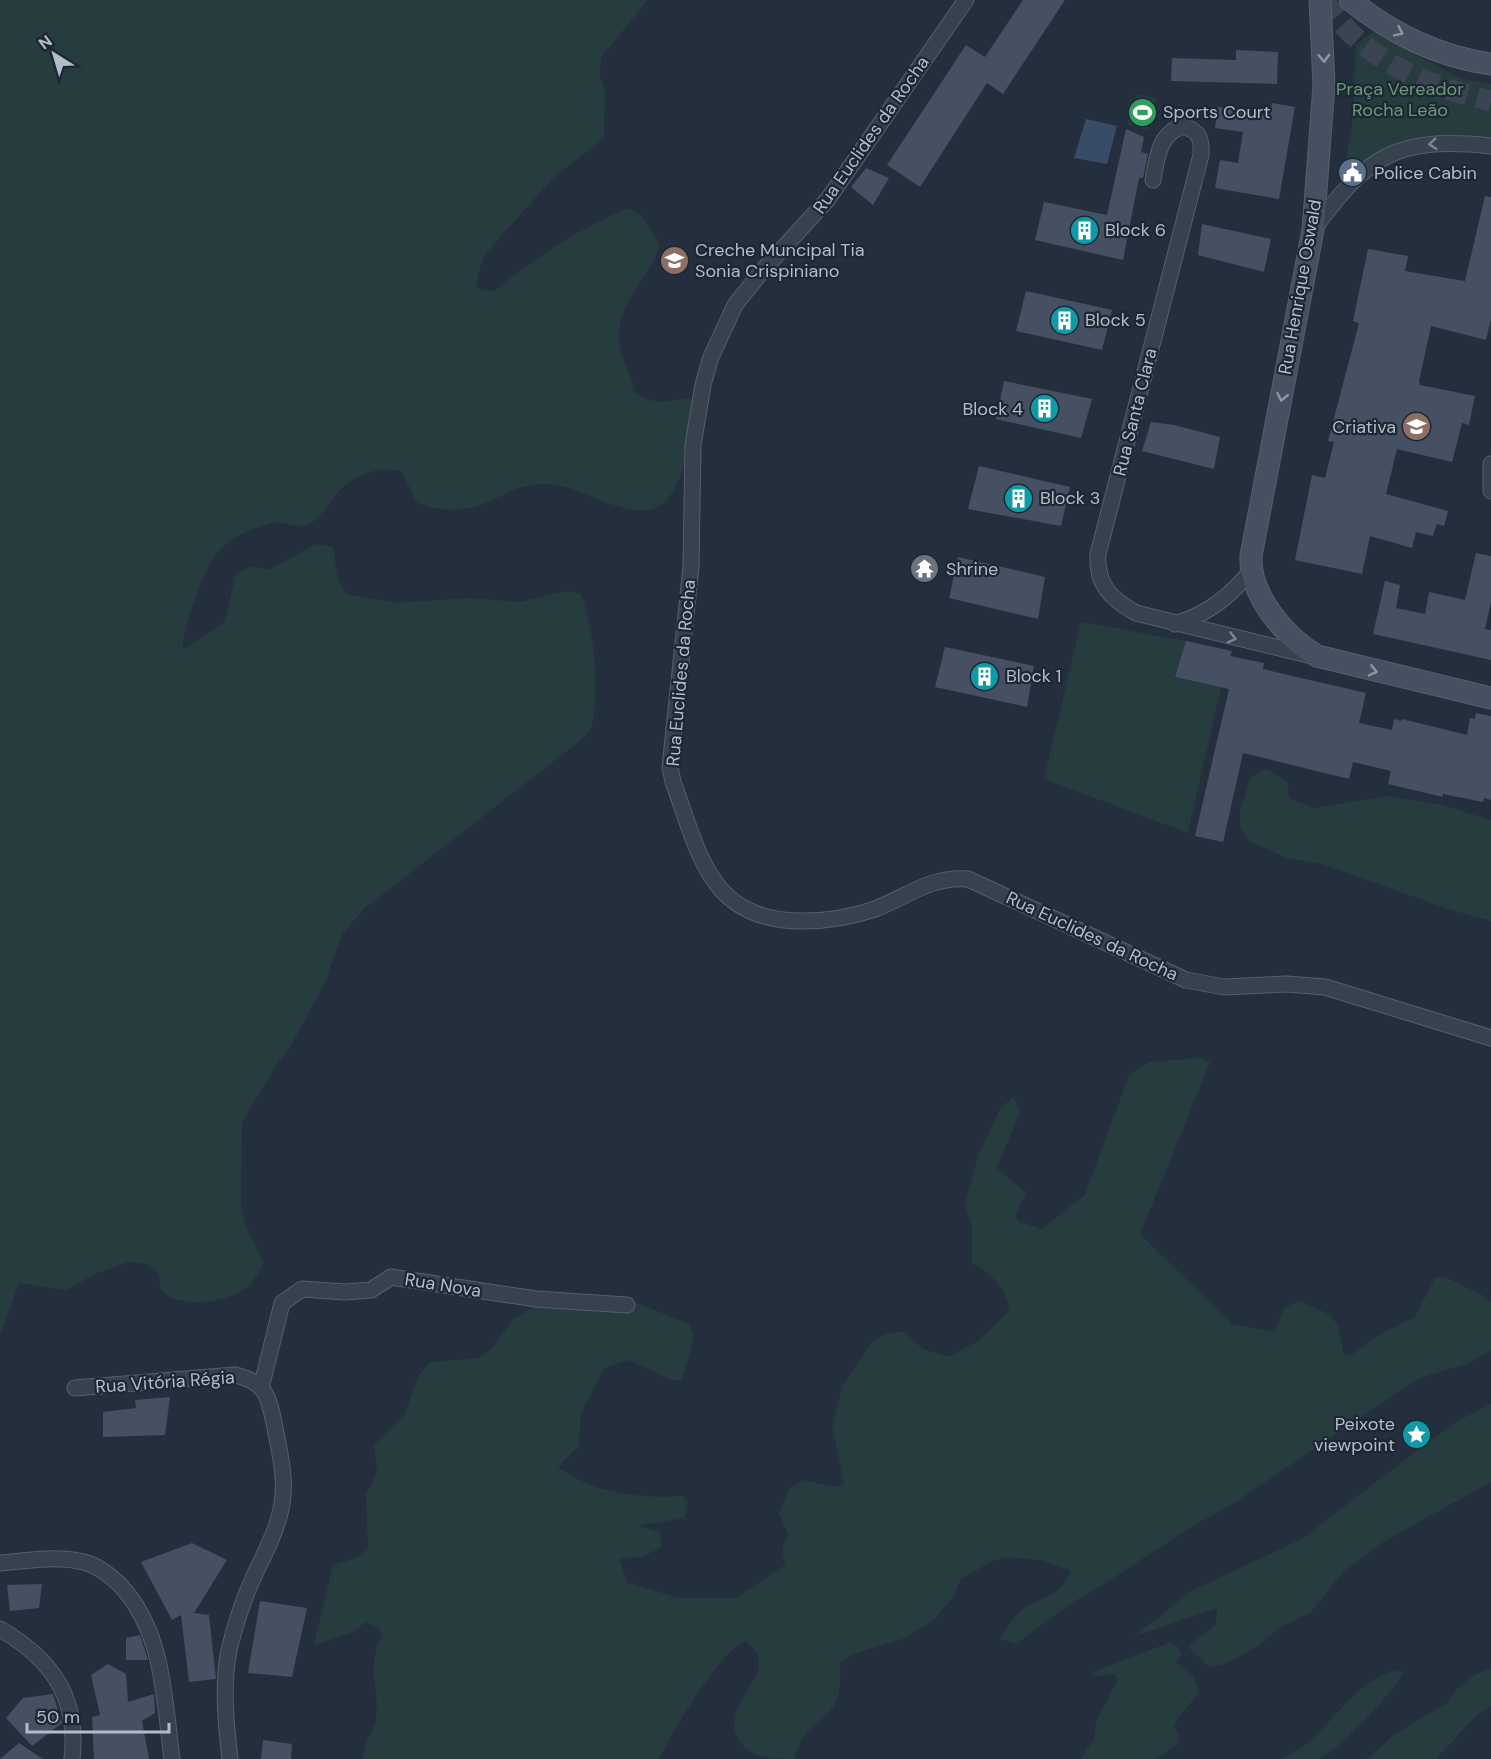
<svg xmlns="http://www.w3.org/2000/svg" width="1491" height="1759" viewBox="0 0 1491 1759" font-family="'DM Sans',sans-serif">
  <rect width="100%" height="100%" fill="#242f3e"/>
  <path fill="#263c3f" d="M0,0H648L602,56L599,73L605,89L604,138L552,179L496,242L485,255L479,271L476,288L493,292C540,255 573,231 629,208L643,217L660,245C650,276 616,305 619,339C620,358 632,374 635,393C662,410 673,396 700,399C694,426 684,494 658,507C628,522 581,485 548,484C519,484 507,494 483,504C462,513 436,510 416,502L402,471C373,465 348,477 331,501C324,509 320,519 309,524C297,529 285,521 274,523C254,527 232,537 218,552C204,566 182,631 183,650L224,623L236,574L252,566L269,570L316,544L333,547L338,579L346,594L397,603L468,598L519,602L565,591L581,594C594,628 600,689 592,725C591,731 585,736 581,740L365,908L342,934L325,982L289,1049L278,1062L242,1122L241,1208L245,1224L264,1263C258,1273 253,1283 243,1290C228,1301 196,1305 178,1300C172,1299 166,1294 161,1291L159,1274L146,1264L128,1262L95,1274L66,1290L19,1283L0,1335Z
    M1373,32L1462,79L1491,84V140H1434L1341,186L1352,127L1356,44Z
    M1136,94L1156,98L1148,130L1128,125Z
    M1081,622L1186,641L1175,677L1221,687L1188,833L1044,779Z
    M1266,769L1287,781L1289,798L1313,808L1390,796L1442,805L1491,820V921L1451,910L1322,864L1289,859L1249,841L1240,828V811L1251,777Z
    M1201,1058L1210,1062L1140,1234L1232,1324L1275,1332L1284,1308L1299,1301C1333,1316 1339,1314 1343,1353L1350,1356L1377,1336L1415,1317L1435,1278L1443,1276L1482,1295L1491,1302V1351L1467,1364L1419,1378L1237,1501L1191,1527L1101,1586L1073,1602L1016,1644L1000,1639C1006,1630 1012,1619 1020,1612C1041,1594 1059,1601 1071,1571L1040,1560L1006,1557L990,1562L960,1580L954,1596L933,1621L905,1638L854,1654L840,1663C840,1674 841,1686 838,1697C828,1724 801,1723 795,1759C772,1759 751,1759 738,1739C725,1713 749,1694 758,1671C760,1666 758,1659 757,1653L746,1641C721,1649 671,1734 659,1759H363C364,1740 374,1733 376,1719C380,1688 365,1667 382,1637L380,1629L366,1622L353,1632L314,1645L333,1565L357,1558L368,1547L366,1495L377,1472L374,1445L404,1415L419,1375L430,1362L479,1358L492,1349L512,1320L534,1307L602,1309L635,1302L689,1324L694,1339L682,1379L674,1381L629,1360L604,1368L581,1413L579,1446L558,1467C594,1493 639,1499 682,1496L688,1502L684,1518L637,1526L659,1532L662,1547L644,1556L619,1559L627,1582L678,1598H736L785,1565L782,1547L789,1536L779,1513L789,1489L804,1480L837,1487L844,1483L832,1426L843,1385L872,1342L886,1333L904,1332L923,1349L948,1357L978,1341L1009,1311C1006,1286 992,1276 972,1262V1228L965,1203L979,1153L1001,1107L1014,1097L1020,1111L997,1168L1026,1193L1015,1215L1019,1222L1042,1229L1085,1195L1129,1075L1150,1062Z
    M1491,1404V1482L1383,1542L1342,1573L1311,1612L1281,1627L1255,1648L1225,1664L1209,1667L1188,1647L1216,1624L1217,1608L1135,1636L1191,1591L1302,1539L1415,1452L1458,1421Z
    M1171,1642L1178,1647L1181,1655L1176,1662L1194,1678L1199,1693L1177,1719L1174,1728L1179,1735L1177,1744L1156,1759H1081L1094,1738L1096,1721L1117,1682L1115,1674L1099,1676L1091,1673Z
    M1491,1669V1706L1475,1717L1436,1759H1367L1394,1735L1448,1702L1455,1691L1476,1674Z
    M1394,1671L1403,1672C1397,1689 1336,1753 1318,1759C1308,1759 1292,1759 1281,1759C1327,1741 1345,1685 1394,1671Z"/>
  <path fill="#394c67" d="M1086,119L1117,126L1107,164L1074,158Z"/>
  <path fill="#455162" d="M1023,0H1065L1003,94L987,83L920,187L887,165L966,45L985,57Z
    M1236,50L1278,52L1277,84L1171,81L1172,58L1236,60Z
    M1272,103L1295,107L1279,199L1215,188L1220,160L1238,163L1243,132L1215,128L1218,107L1270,116Z
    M1126,129L1144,137L1141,152L1148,154L1143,178H1139L1123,260L1035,240L1044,202L1107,215Z
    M866,168L889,178L873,205L851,187Z
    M1485,196L1491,197V319L1486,340L1431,326L1419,381L1420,385L1475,396L1469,425L1462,423L1452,462L1397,449L1386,494L1448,511L1444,526L1437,524L1433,536L1416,532L1412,548L1370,536L1362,574L1295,560L1312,475L1325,478L1334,442L1328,441L1359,323L1353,321L1368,249L1408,256L1405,271L1465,281Z
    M1202,224L1271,239L1264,272L1198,255Z
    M1026,291L1112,310L1102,350L1016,331Z
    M1004,381L1092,399L1081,438L996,419Z
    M1151,422L1174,425L1220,437L1214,469L1142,451Z
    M979,466L1070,487L1061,526L968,509Z
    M1476,553L1491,556V602L1485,629L1491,630V660L1373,634L1385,581L1400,585L1396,608L1425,614L1429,592L1465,600Z
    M958,557L1045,577L1038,619L949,598Z
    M1186,641L1232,651L1230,656L1264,663L1263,669L1366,693L1359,723L1392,730L1394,719L1401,721L1402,719L1467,735L1470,718L1475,719L1476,713L1491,716V800L1484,798L1483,802L1443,794V797L1388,784L1391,771L1353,762L1349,779L1243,753L1223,842L1195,836L1229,689L1175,677Z
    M945,647L1034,666L1027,707L935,687Z
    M170,1397L165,1435L103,1437V1412L136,1408L135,1400Z
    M192,1543L227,1560L194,1613L209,1615L216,1679L189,1682L181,1615L172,1620L141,1562Z
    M42,1584L39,1608L10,1611L7,1585Z
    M260,1601L307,1608L292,1677L248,1673Z
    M140,1635L148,1660H126V1638Z
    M108,1664L126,1674L128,1702L154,1694L155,1713L142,1721L149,1759H94L92,1717L100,1715L91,1675Z
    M53,1694L62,1723L32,1746L6,1718L23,1698Z
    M263,1740L292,1744L291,1759H261Z
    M19,1743L43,1759H0Z"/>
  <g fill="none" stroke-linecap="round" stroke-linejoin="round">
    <path stroke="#3a4453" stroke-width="21" stroke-dasharray="21 10" stroke-linecap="butt" d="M1324,0C1361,59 1426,86 1491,101"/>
    <defs>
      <path id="street" d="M966,0L828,199L763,270L735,305L711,357L703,385L693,445L691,567L670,767L673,782C700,855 709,921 803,921C827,921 852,917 875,909C909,896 930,876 968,879L1186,980L1224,987L1287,984L1325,987L1491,1038
        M1153,180C1157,158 1159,133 1183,126C1199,131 1202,138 1201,155L1098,554C1096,585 1111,599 1136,613L1312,656
        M1313,230C1368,155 1396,136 1491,146
        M1491,464V491
        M1175,624C1208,614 1229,597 1251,571
        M75,1388L235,1375C267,1382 269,1398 275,1428C279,1450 285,1473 283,1495C281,1524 266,1550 254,1576C243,1600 235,1625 229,1650C222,1685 226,1724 230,1759
        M261,1388L282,1303L302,1289L345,1292L371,1290L391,1277L536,1299L627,1305
        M0,1563C25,1561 53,1556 78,1561C95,1563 109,1574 121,1586C164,1633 164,1699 172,1759
        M0,1629C52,1659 79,1698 72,1759"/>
      <path id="secondary" d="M1320,0L1324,85L1313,230L1251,556C1249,595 1285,637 1317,656L1491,698
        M1350,0C1390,33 1439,57 1491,64"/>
    </defs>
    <use href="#street" stroke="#565f6c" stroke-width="17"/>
    <use href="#secondary" stroke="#565f6c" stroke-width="23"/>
    <use href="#street" stroke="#38414e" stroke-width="15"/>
    <use href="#secondary" stroke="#465061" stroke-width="21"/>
  </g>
  <defs><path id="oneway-chevron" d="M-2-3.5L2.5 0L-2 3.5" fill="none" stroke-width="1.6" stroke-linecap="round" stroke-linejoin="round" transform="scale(1.5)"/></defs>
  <g stroke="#8e96a5">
    <use href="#oneway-chevron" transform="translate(1399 32) rotate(26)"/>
    <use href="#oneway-chevron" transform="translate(1324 58) rotate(88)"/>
    <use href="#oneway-chevron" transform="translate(1282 397) rotate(101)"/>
    <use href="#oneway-chevron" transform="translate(1373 671) rotate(13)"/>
  </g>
  <g stroke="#7c8592">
    <use href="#oneway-chevron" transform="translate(1433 144) rotate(174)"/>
    <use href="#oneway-chevron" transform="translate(1232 638) rotate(14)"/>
  </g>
  <defs>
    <symbol id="stadium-disc" viewBox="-11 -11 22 22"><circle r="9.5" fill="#2e9e5b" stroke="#1d2633"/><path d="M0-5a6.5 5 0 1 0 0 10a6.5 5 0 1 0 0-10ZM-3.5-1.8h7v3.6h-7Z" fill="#fff"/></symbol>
    <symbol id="civic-disc" viewBox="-11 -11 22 22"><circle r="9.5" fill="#5c6f8a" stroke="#1d2633"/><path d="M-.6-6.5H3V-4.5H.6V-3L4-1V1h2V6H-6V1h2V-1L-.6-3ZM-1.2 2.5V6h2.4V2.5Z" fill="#fff"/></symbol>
    <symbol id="building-disc" viewBox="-11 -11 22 22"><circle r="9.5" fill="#0f9aa8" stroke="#1d2633"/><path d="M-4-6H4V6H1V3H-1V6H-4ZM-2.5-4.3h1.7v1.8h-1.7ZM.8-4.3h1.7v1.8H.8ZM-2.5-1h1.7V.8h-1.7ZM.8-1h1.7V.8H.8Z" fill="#fff"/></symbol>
    <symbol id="school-disc" viewBox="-11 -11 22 22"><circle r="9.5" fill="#8d6e63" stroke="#1d2633"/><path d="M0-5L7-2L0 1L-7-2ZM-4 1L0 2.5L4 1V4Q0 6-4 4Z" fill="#fff"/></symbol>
    <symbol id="temple-disc" viewBox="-11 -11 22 22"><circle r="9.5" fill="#6b7280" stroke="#1d2633"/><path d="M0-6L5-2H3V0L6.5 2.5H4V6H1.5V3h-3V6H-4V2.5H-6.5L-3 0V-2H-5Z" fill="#fff"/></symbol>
    <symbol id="sight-disc" viewBox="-11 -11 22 22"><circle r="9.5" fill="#0f9aa8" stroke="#1d2633"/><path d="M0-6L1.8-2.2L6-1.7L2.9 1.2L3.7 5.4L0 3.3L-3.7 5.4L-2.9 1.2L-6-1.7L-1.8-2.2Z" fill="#fff"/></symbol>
  </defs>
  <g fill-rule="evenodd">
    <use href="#stadium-disc" x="1126" y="96" width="33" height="33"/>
    <use href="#civic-disc" x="1336" y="156" width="33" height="33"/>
    <use href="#building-disc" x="1068" y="214" width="33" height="33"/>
    <use href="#school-disc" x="658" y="244" width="33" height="33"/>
    <use href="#building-disc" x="1048" y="304" width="33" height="33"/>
    <use href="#building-disc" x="1028" y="392" width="33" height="33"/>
    <use href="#school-disc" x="1400" y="410" width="33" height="33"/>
    <use href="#building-disc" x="1002" y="482" width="33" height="33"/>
    <use href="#temple-disc" x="908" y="552" width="33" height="33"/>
    <use href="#building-disc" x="968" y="660" width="33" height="33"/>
    <use href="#sight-disc" x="1400" y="1418" width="33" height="33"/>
  </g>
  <g text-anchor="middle" stroke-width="4.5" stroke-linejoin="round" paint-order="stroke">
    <g font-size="18" fill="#6b9a76" stroke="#1d2633">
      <text x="1400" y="95">Praça Vereador<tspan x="1400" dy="21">Rocha Leão</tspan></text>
    </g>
    <g font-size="18" fill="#b4bcc9" stroke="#1d2633" text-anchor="start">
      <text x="1163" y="118">Sports Court</text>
      <text x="1374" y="179">Police Cabin</text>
      <text x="1105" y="236">Block 6</text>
      <text x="695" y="256">Creche Muncipal Tia<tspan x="695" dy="21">Sonia Crispiniano</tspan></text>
      <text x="1085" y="326">Block 5</text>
      <text x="1023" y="415" text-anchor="end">Block 4</text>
      <text x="1396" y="433" text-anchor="end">Criativa</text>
      <text x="1040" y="504">Block 3</text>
      <text x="946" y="575">Shrine</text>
      <text x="1006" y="682">Block 1</text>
      <text x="1395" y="1430" text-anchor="end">Peixote<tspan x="1395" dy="21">viewpoint</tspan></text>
    </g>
    <g font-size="18" fill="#b4bcc9" stroke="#1d2633">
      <text transform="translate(871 135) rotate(-55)" y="6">Rua Euclides da Rocha</text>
      <text transform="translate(1300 287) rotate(-80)" y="6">Rua Henrique Oswald</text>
      <text transform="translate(1135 412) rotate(-76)" y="6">Rua Santa Clara</text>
      <text transform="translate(681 673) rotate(-85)" y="6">Rua Euclides da Rocha</text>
      <text transform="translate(1092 936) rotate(25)" y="6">Rua Euclides da Rocha</text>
      <text transform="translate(443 1285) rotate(9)" y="6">Rua Nova</text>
      <text transform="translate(165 1382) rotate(-4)" y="6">Rua Vitória Régia</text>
    </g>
  </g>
  <g transform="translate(54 54) rotate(323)" stroke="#1d2633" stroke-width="4.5" paint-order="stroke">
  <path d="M0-4.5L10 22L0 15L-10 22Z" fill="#b4bcc9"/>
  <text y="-9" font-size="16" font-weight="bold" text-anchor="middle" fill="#b4bcc9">N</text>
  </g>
  <path d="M27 1723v9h142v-9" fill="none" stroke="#b4bcc9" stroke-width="3"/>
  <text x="36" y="1723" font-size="18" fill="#b4bcc9" stroke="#1d2633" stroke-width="4.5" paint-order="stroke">50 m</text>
</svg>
